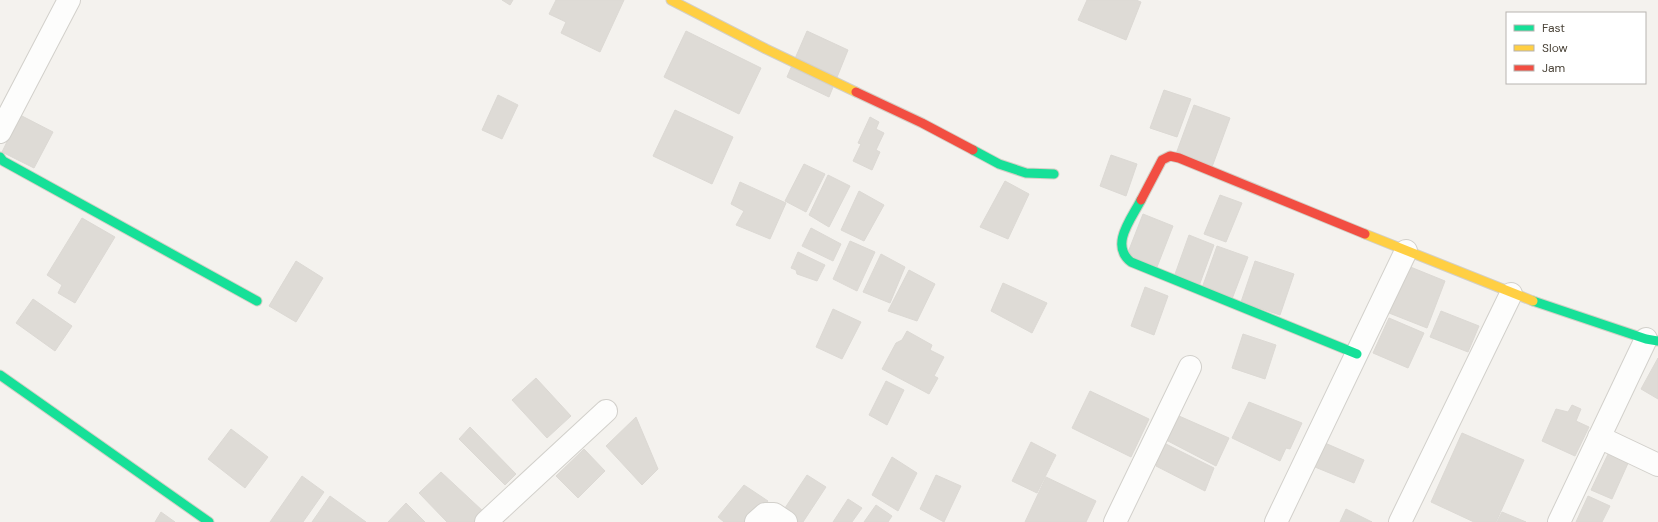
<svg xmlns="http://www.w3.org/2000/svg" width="1658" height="522" viewBox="0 0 1658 522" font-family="'DM Sans',sans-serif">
  <rect width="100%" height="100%" fill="#f4f2ee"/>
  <path fill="#dedbd6" stroke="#dcd9d4" d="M502,0H513L510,5Z
    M556,0H624L600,52L561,33L566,22L549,14Z
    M1087,0H1136L1141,2L1126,40L1078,20Z
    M686,31L761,68L739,114L664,77Z
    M807,31L848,50L829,97L787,77Z
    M1164,90L1191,99L1177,137L1150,128Z
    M498,95L518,105L502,139L482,130Z
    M1194,105L1230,118L1212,167L1176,154Z
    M675,110L733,137L712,184L653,156Z
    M20,115L53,132L34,168L2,152Z
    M870,117L879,122L876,129L884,133L876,150L880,152L872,170L853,161L861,144L858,143Z
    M1111,155L1137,164L1126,196L1100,186Z
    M804,164L825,174L806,212L785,201Z
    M828,175L850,186L829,227L809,215Z
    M1005,181L1029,194L1008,239L980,227Z
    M740,182L786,203L770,239L736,225L744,211L731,204Z
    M859,191L884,205L864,241L841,230Z
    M1220,195L1242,203L1226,242L1204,234Z
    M1143,214L1173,226L1157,267L1127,255Z
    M82,218L115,237L75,303L58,293L62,285L47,275Z
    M811,228L841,244L833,261L802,246Z
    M1189,235L1214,245L1199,286L1174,277Z
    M850,241L875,252L857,291L833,279Z
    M1217,246L1248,257L1232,299L1202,288Z
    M798,252L825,265L817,281L797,274L796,270L791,268Z
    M881,254L905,267L890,303L863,292Z
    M296,261L323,278L296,322L269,306Z
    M1255,261L1294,274L1280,315L1241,302Z
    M1408,266L1445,281L1427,328L1389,313Z
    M909,270L935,284L917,321L888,311Z
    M1003,283L1047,303L1032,333L991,311Z
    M1145,287L1168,296L1154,335L1131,326Z
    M33,299L72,326L55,351L16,323Z
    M833,309L861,322L842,359L816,347Z
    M1441,311L1479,326L1468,352L1430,337Z
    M1389,318L1424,333L1408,368L1373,353Z
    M907,331L932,345L930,350L944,357L934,376L938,378L929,394L882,369L896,343L902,340Z
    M1243,334L1276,345L1265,379L1232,368Z
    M1658,358V399L1641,389Z
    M536,378L571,416L547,438L512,400Z
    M886,381L904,390L887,425L869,415Z
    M1090,391L1149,419L1131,457L1072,428Z
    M1249,402L1302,423L1290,449L1286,448L1280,461L1232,438Z
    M1572,405L1581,409L1576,421L1589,427L1575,456L1542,441L1556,409L1568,412Z
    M1179,416L1229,438L1216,466L1166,440Z
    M636,417L658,469L642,485L606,446Z
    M470,427L516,474L505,485L459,439Z
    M231,429L268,457L245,488L208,459Z
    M1462,433L1524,460L1496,522H1474L1431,502Z
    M1031,442L1056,455L1037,493L1012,481Z
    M1164,443L1214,468L1205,491L1156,466Z
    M1325,443L1364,460L1354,483L1315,467Z
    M584,449L605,471L578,498L556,476Z
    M1609,452L1629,461L1612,499L1591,490Z
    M892,457L917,473L898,511L872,495Z
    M441,472L485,513L477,522H447L419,493Z
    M807,475L826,487L803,522H793L781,514Z
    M936,475L961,486L944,522L920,509Z
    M302,476L324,492L303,522H270Z
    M1046,477L1096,501L1086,522H1025Z
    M744,485L768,501L751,522H724L718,517Z
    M330,496L366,522H312Z
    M1588,496L1610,506L1602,522H1576Z
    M848,499L862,508L852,522H833Z
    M406,503L425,522H388Z
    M876,505L892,516L888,522H864Z
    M1346,509L1372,522H1340Z
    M161,512L175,522H155Z
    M1502,512L1526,522H1497Z"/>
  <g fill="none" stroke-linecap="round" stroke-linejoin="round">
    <defs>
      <path id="street" d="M0,132L69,0
        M1599,437L1658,465
        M486,522L606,411
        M756,522L765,514H774L786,522
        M1115,522L1190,367
        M1276,522L1406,251
        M1400,522L1511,294
        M1559,522L1646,339"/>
      <path id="fast" d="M973,150L999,164L1026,173L1054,174
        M0,157L3,161L257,301
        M1141,200C1132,218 1109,245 1131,262L1357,354
        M1533,301L1646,339L1658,341
        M0,375L209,522"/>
      <path id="slow" d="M671,0L766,49L856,92
        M1365,234L1533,301"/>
      <path id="jam" d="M856,92L922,123L973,150
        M1141,200L1162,160L1170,156L1179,158L1365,234"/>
    </defs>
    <use href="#street" stroke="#d2d0cb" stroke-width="24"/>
    <use href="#fast" stroke="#d3cfc5" stroke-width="11"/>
    <use href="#slow" stroke="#d3cfc5" stroke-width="11"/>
    <use href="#jam" stroke="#d3cfc5" stroke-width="11"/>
    <use href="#street" stroke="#fdfdfc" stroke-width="22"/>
    <use href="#fast" stroke="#16e098" stroke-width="9"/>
    <use href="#slow" stroke="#ffcf43" stroke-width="9"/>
    <use href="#jam" stroke="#f24e42" stroke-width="9"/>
  </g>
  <rect x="1506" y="12" width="140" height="72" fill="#ffffff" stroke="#b7b4b0"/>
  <rect x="1514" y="25" width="20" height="6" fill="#16e098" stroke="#b7b4b0"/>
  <text x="1542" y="32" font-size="12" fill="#4b4439">Fast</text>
  <rect x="1514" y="45" width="20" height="6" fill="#ffcf43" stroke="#b7b4b0"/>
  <text x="1542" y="52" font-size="12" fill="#4b4439">Slow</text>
  <rect x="1514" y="65" width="20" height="6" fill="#f24e42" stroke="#b7b4b0"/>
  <text x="1542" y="72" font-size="12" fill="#4b4439">Jam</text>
</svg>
